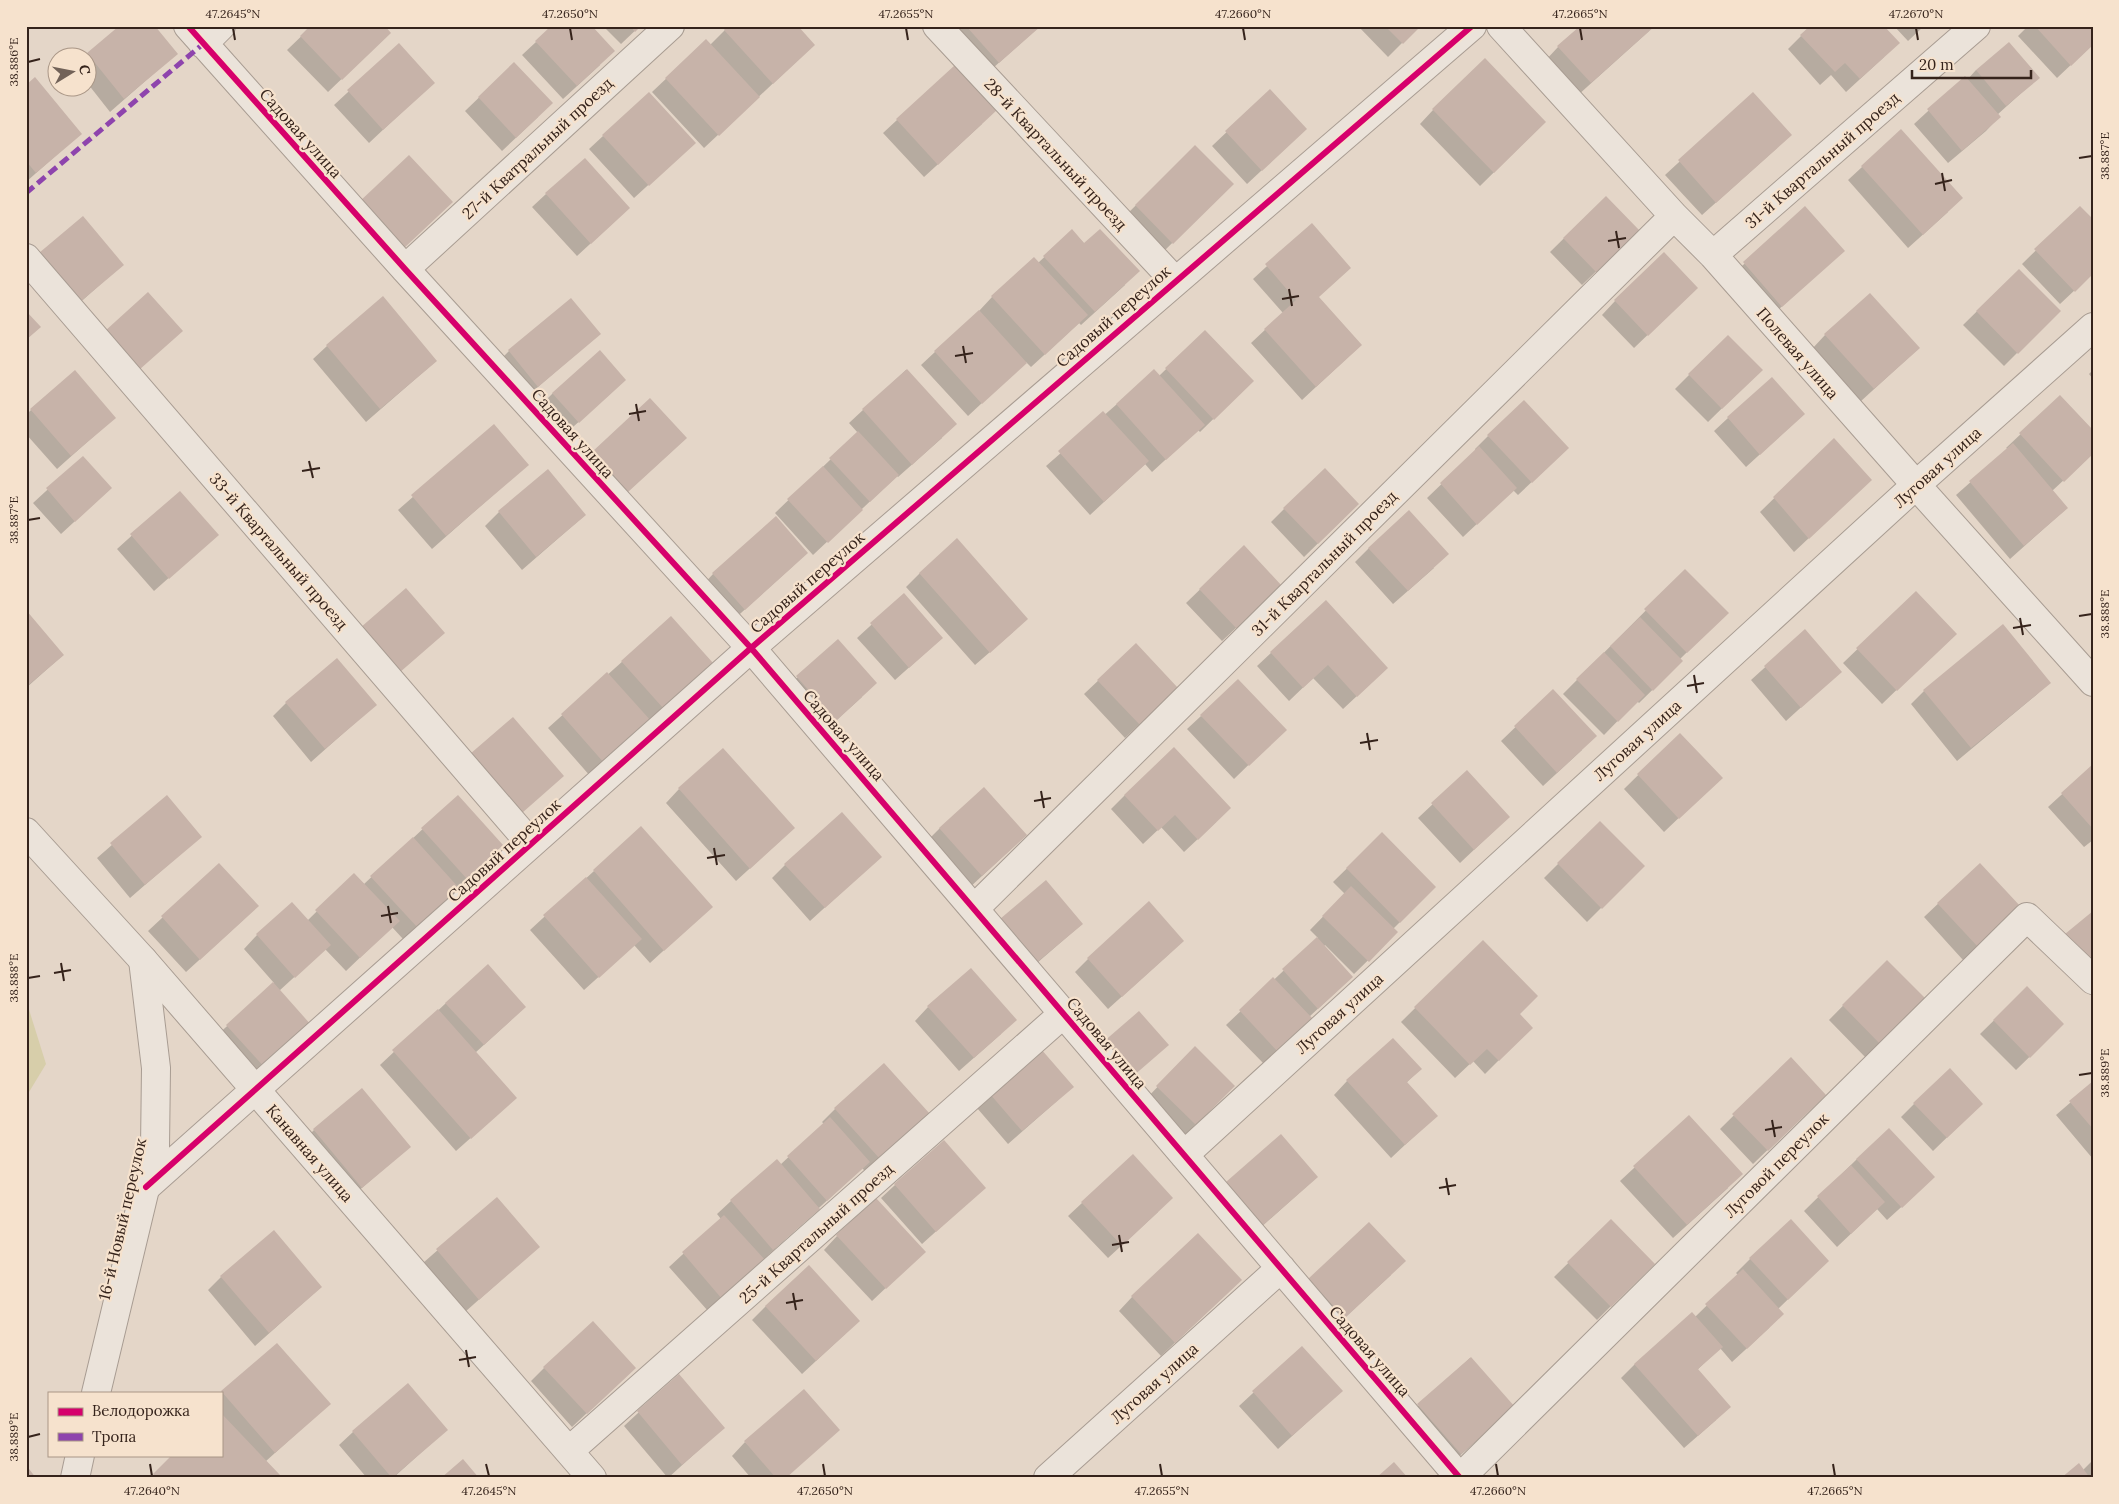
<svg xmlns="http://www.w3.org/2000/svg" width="2119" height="1504" viewBox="0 0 2119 1504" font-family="Lora,serif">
  <rect width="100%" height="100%" fill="#e4d6c8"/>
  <path fill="#d7ceaa" d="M26,1000L46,1064L26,1097Z"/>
  <path fill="#0003" d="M121,26L176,54L110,112L88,84V58H84Z
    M312,26L376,46L328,92L287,50Z
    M603,26H640L621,44Z
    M729,26L800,58L704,148L652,92L706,41L710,45Z
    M959,26H1040L984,76L949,36Z
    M1358,26H1419L1388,57Z
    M1894,26H1924L1908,41Z
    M2028,26H2093V44L2057,78L2018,36Z
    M1649,31L1577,96L1545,61L1558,47Z
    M1801,36L1884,57L1846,92L1831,75L1820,85L1788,49Z
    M536,42L600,65L563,99L522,55Z
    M399,45L419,96L369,143L334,105Z
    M514,64L538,117L502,151L465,111Z
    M1976,70L2038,78L1997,115L1999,117L1986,131L1948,163L1914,124L1964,78L1967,80Z
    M26,86L80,134L26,182Z
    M1270,91L1291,143L1247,184L1212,146Z
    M1753,94L1777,148L1702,215L1665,175Z
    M1433,110L1545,122L1480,186L1420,124Z
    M897,120L982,124L924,177L883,133Z
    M1901,131L1948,212L1908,248L1848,180Z
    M603,136L680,156L634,198L589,149Z
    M1195,147L1232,184L1159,256L1122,219Z
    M546,194L615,221L577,256L532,207Z
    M1606,197L1638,231L1582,285L1550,252Z
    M2080,207L2093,273L2060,304L2022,264Z
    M1805,208L1829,264L1768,319L1730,277Z
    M1312,225L1350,268L1318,297L1361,345L1302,400L1251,343L1283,313L1253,279Z
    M1072,231L1125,285L1081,325L1079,323L1031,367L1026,362L968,416L921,365L979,311L992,297L1038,263Z
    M40,254L122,265L66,315Z
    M2019,270L2059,311L2004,366L1963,325Z
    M571,300L599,334L524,399L495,365L509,351Z
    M1615,301L1682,302L1634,348L1602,315Z
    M1205,331L1252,381L1200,432L1198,430L1152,472L1145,464L1090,515L1046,466L1117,404L1159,376Z
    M1825,335L1919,348L1860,402L1812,349Z
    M1728,336L1761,370L1708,422L1675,389Z
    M327,346L436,361L366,422L313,359Z
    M906,370L942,438L898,477L897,476L813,555L775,513L858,433L849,423Z
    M2093,370V379L2089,374Z
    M553,393H611L564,435L539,407Z
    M2060,397L2093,453L2052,491L2067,508L2010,559L1956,495L2008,449L2006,448Z
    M650,400L672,451L614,504L579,467Z
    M31,410L114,418L57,469L26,434V415Z
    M1804,414L1746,467L1714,431L1728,418Z
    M494,426L527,465L432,549L398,510Z
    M1488,436L1554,461L1518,495L1513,490L1463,537L1427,498L1476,451L1475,449Z
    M1834,440L1857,493L1794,552L1760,512Z
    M83,457L111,488L61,534L33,503Z
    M180,492L217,535L154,591L117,549Z
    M1284,509L1344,518L1304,557L1271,522Z
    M499,512L585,515L522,570L485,526Z
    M1244,547L1267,599L1222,641L1186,603Z
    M1369,548L1434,568L1393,604L1355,562Z
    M793,566L731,622L700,588L713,574Z
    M1685,571L1727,613L1680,659L1682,661L1639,703L1637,701L1604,735L1563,694Z
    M920,573L1013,632L975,665L906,587Z
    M1916,593L1941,647L1882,704L1843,663Z
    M904,595L942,638L895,680L857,638Z
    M1326,602L1373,681L1343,709L1313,678L1289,701L1257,666Z
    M26,612L63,655L26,688Z
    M671,618L712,663L591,777L548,728Z
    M1805,631L1840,672L1786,721L1751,680Z
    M838,640L862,697L822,733L783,691Z
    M1136,645L1163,702L1125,738L1084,694Z
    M2049,683L2035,696L1957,761L1911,704L1924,691Z
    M1553,691L1582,750L1543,786L1501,741Z
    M286,703L375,705L311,762L273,716Z
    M1201,716L1271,743L1234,779L1187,729Z
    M1680,734L1707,791L1664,832L1624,789Z
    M2093,766V840L2084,847L2048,807Z
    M1467,772L1495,830L1460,863L1418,818Z
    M679,789L780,841L736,881L666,803Z
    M1125,795L1216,822L1184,852L1161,827L1143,844L1111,809Z
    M458,796L488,859L403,939L392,927L346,971L325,949L279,991L310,1026L251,1081L213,1039L274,983L244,949L257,935L307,921L354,875L364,884Z
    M167,797L200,837L130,898L97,858Z
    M1600,822L1643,866L1587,922L1544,878Z
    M940,828L1026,835L968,889L926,842Z
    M1382,834L1435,887L1393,929L1397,932L1354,974L1325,945L1323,947L1337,991L1309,1017L1311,1019L1264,1064L1226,1025L1318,938L1310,930L1345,894L1333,882Z
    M1980,864L2006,921L1963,960L1924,917Z
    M219,865L243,920L186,972L148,931Z
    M785,865L866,870L810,921L772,878Z
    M594,871L697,920L650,963L634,945L584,990L530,930Z
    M1000,920L1082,924L1022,976Z
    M1483,941L1518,1014L1531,1028L1485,1074L1473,1061L1455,1078L1401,1022Z
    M1169,954L1108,1009L1075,972L1088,959Z
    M1887,961L1927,1001L1868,1060L1829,1020Z
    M2027,988L2063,1024L2016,1070L1980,1034Z
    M446,1003L511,1020L475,1053L501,1111L456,1151L380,1065Z
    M928,1007L1001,1034L959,1071L915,1021Z
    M1195,1048L1233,1086L1182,1138L1144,1101Z
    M1041,1051L1058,1100L1008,1144L977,1108Z
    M1791,1059L1811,1108L1753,1164L1720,1129Z
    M1420,1069L1406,1083L1422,1129L1391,1158L1334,1095L1347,1081Z
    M2093,1083V1159L2056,1115Z
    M1914,1104L1968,1117L1933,1151L1901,1117Z
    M835,1109L928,1114L865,1171L862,1168L708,1311L669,1267L721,1219L717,1214L731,1201L780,1165L824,1124L822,1122Z
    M1689,1117L1728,1188L1673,1238L1620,1181Z
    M314,1130L409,1147L348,1200L301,1143Z
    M1857,1159L1919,1191L1887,1220L1877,1209L1837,1247L1804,1211Z
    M1317,1177L1249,1238L1214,1196L1227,1183Z
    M895,1185L972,1199L922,1244L881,1198Z
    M497,1198L538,1247L465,1312L423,1263Z
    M1082,1203L1158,1212L1108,1258L1068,1216Z
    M1611,1221L1653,1264L1597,1320L1554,1277Z
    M1791,1221L1814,1274L1778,1309L1769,1328L1732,1362L1720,1348L1697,1370L1716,1420L1684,1448L1621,1378L1635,1364L1695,1317L1738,1275L1736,1273L1750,1259Z
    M837,1236L910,1265L872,1301L824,1250Z
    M1391,1275L1330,1331L1295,1293L1309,1279Z
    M221,1277L321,1287L255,1346L208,1290Z
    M1227,1293L1161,1356L1119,1311L1132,1297Z
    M766,1306L845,1334L802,1374L752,1320Z
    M277,1344L329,1404L265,1462L275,1478H151L174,1455H221V1393Z
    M1302,1348L1327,1404L1278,1449L1239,1406Z
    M1470,1358L1499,1421L1447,1467L1404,1419Z
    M544,1368L621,1381L572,1427L531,1381Z
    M678,1376L723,1428L668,1478L624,1426Z
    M446,1430L393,1478H367L339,1445L353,1432Z
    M745,1442L786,1478H751L732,1456Z
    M2093,1460V1478H2063L2083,1470Z"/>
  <path fill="#c7b3a9" d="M119,26H155L178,54L124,99L87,53Z
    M310,26H385L391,33L342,80L300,36Z
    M551,26H592L615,51L577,86L535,41Z
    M630,26H641L635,32Z
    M727,26H798L815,45L773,84L724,30Z
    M966,26H1041L999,63Z
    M1385,26H1421L1403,44Z
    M1580,26H1655L1591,83L1557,46Z
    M1810,26H1884L1900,43L1860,79L1845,63L1835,72L1800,35Z
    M2035,26H2093V45L2071,66Z
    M706,39L760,97L719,136L665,78Z
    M2009,42L2040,78L2006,106L1976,70Z
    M399,43L435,83L383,130L347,90Z
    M1485,58L1546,122L1494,173L1432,109Z
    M514,62L553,103L516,138L478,97Z
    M955,65L997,110L938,165L896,119Z
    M1965,76L2001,117L1962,151L1927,109Z
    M35,77L82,134L36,173L26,161V85Z
    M1270,89L1307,129L1262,171L1225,131Z
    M649,92L696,143L649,186L602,135Z
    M1753,92L1792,135L1716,203L1678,160Z
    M1901,129L1963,198L1923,235L1861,166Z
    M1195,145L1234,184L1173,244L1135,205Z
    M409,155L453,202L402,250L358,203Z
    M585,158L630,208L591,244L545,193Z
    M1606,196L1640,231L1597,273L1563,238Z
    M1805,206L1845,251L1782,307L1743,262Z
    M2080,206L2093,219V274L2075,292L2034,249Z
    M83,216L124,265L80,302L39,253Z
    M1312,223L1351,268L1319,297L1362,345L1316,387L1264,329L1296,300L1265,264Z
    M1072,229L1084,243L1100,229L1140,271L1095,312L1043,256Z
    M1664,252L1698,288L1648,336L1614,300Z
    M1034,257L1088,315L1045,355L991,296Z
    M2019,269L2061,311L2018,354L1976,311Z
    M148,292L183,331L139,370L105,331Z
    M1870,293L1920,348L1874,389L1824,334Z
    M383,296L437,361L380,409L326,345Z
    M571,298L601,334L538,387L508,350Z
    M979,310L1027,363L982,404L934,351Z
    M26,311L41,327L26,340Z
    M1205,330L1254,381L1214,420L1165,368Z
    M1728,335L1763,370L1722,409L1688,374Z
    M600,350L626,380L579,423L552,393Z
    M907,369L957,424L912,465L862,409Z
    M1154,369L1205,425L1166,460L1116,404Z
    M75,370L116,418L71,456L30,409Z
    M1772,377L1805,414L1760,455L1727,417Z
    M2060,395L2093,430V454L2064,482L2019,433Z
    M650,398L687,438L628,492L592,452Z
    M1524,400L1569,448L1532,483L1487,435Z
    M1103,411L1149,461L1104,502L1058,451Z
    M494,424L529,465L446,536L411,495Z
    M858,431L899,475L870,502L829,458Z
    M1834,438L1872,480L1809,539L1773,497Z
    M2013,443L2068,508L2024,546L1969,481Z
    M1479,446L1517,488L1477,525L1440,483Z
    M83,456L112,488L75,522L46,488Z
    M823,466L863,510L828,543L787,499Z
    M1325,468L1359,504L1318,544L1283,508Z
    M548,469L586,515L536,557L498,511Z
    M180,491L219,535L169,579L130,534Z
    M1409,510L1449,554L1408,591L1368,548Z
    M776,516L808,553L745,610L712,573Z
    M957,538L1028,619L990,653L919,573Z
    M1244,545L1282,586L1237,629L1199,589Z
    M1685,569L1729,613L1687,653L1644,609Z
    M406,588L445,633L399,673L360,628Z
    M1916,591L1957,634L1897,691L1856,648Z
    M904,593L943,638L909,668L870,623Z
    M1326,600L1388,668L1357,697L1328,665L1303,688L1270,652Z
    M26,610L64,655L26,687Z
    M671,616L713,663L663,708L621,661Z
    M1640,617L1683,661L1653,691L1610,646Z
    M2003,624L2051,683L1971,748L1923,690Z
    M1805,629L1842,672L1801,708L1764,666Z
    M838,639L877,683L836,721L796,676Z
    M1136,643L1178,688L1140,725L1097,680Z
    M1604,652L1645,695L1618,722L1576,679Z
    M337,658L377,705L325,749L285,702Z
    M607,672L652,722L605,764L561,714Z
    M1238,679L1287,730L1249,766L1200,715Z
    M1553,689L1597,736L1557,773L1514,726Z
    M513,717L564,776L522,813L470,754Z
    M1680,733L1723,778L1679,819L1637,774Z
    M1174,747L1231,808L1198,840L1175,815L1158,831L1124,795Z
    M723,748L795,828L750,869L678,788Z
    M2093,764V829L2061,793Z
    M1467,770L1510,817L1474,850L1431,803Z
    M984,787L1027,835L982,876L939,828Z
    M167,795L202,837L145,885L110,843Z
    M458,795L503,845L467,879L421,828Z
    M842,812L882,857L825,908L784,864Z
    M1600,821L1645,866L1602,909L1557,863Z
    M641,826L713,907L664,951L593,870Z
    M1382,832L1436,887L1400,923L1346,868Z
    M413,837L459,888L417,927L370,876Z
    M219,863L259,906L200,960L161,916Z
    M1980,863L2021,907L1978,947L1937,903Z
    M354,873L400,921L360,958L315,910Z
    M586,877L642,939L599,978L543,915Z
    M1046,880L1083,924L1036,963L1000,919Z
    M1351,886L1398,932L1369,962L1322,916Z
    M1149,901L1184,941L1122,997L1087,958Z
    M292,902L331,945L295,978L256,934Z
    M2093,911V966L2065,934Z
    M1317,937L1353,977L1318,1009L1282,969Z
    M1483,940L1538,996L1520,1014L1533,1028L1499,1061L1487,1049L1470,1065L1414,1007Z
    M1887,960L1928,1001L1883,1047L1842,1005Z
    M488,964L526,1007L484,1045L445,1003Z
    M971,968L1017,1020L974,1058L927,1006Z
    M1273,977L1313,1019L1278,1052L1239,1010Z
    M273,982L312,1026L266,1069L226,1025Z
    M2027,986L2064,1024L2030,1058L1993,1020Z
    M438,1009L517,1098L471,1139L392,1050Z
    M1139,1011L1169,1045L1132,1077L1102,1043Z
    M1393,1038L1422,1069L1407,1082L1438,1116L1405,1145L1346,1080Z
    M1195,1046L1235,1086L1196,1125L1156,1086Z
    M1041,1049L1074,1087L1022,1131L990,1094Z
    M1791,1057L1826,1095L1768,1151L1732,1114Z
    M884,1063L930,1114L880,1159L834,1108Z
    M1950,1068L1983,1104L1947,1138L1913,1103Z
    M2093,1081V1129L2069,1101Z
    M362,1088L411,1147L362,1188L313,1129Z
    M1689,1115L1743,1174L1687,1225L1633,1166Z
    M830,1117L870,1162L827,1201L787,1156Z
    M1889,1128L1935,1177L1902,1208L1856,1159Z
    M1281,1134L1318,1177L1263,1225L1226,1182Z
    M944,1140L986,1188L936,1232L894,1184Z
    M1133,1154L1173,1198L1122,1246L1081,1202Z
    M777,1159L820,1209L773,1250L730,1200Z
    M1851,1165L1885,1202L1851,1234L1817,1196Z
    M497,1197L540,1247L479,1300L436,1249Z
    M876,1198L926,1252L886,1289L836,1235Z
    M724,1215L766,1261L722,1299L682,1252Z
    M1611,1219L1655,1264L1611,1307L1567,1262Z
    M1791,1219L1829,1261L1788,1300L1749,1258Z
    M1369,1222L1406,1261L1345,1318L1308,1279Z
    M274,1230L322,1287L269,1333L220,1276Z
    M1198,1233L1242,1280L1175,1343L1131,1296Z
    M809,1265L860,1321L816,1361L765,1306Z
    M1743,1269L1784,1314L1747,1349L1705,1304Z
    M1692,1312L1723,1347L1698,1369L1731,1407L1698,1436L1634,1364Z
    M593,1321L636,1368L587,1414L543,1367Z
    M277,1343L331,1404L275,1453L221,1391Z
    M1302,1346L1343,1391L1292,1436L1252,1391Z
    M1471,1357L1515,1407L1461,1454L1417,1404Z
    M679,1374L725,1428L682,1465L637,1411Z
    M408,1383L448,1430L392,1478L352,1431Z
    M804,1389L840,1430L786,1478H776L744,1441Z
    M221,1413L280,1475L277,1478H156L153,1474L172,1455H221Z
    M463,1459L479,1478H441Z
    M1394,1462L1408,1478H1376Z
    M2079,1463L2090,1478H2061Z
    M26,1465L36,1478H26Z"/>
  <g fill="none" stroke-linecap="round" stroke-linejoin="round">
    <defs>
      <path id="minor" d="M188,26L405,269L751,648L1460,1478
        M937,26L1175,281
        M1501,26L1674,216L1713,255L1916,485L2093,682
        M203,44L221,26
        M1713,255L1976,26
        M26,258L531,844
        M405,269L670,26
        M26,832L143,960L592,1478
        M974,909L1674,216
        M1184,1155L1916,485L2093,327
        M146,1187L751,648L1472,26
        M569,1451L1063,1014
        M1048,1478L1281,1268
        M1460,1478L2027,917L2093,980"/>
      <path id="tertiary" d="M96,1393L155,1147L156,1068L143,960
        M75,1478L80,1455"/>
    </defs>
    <use href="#minor" stroke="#a89c92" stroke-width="30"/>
    <use href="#tertiary" stroke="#a89c92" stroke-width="30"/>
    <use href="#minor" stroke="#ebe3da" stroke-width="28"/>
    <use href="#tertiary" stroke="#ebe3da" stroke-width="28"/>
    <path stroke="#8e44ad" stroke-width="5" stroke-dasharray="10 5" stroke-linecap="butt" d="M26,193L203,44"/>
    <defs>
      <path id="cycleway" d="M188,26L405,269L751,648L1460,1478
        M146,1187L751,648L1472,26"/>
    </defs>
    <use href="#cycleway" stroke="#f6e2cd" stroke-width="9"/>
    <use href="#cycleway" stroke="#d6006c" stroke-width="6"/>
  </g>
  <path fill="none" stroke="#35231b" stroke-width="2" d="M233,28L235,40M570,28L572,40M906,28L908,40M1243,28L1245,40M1580,28L1582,40M1916,28L1918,40M28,62L40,59M2079,158L2092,156M1942,173L1945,191M1935,184L1952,180M1616,231L1619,248M1608,241L1626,238M1289,289L1292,306M1282,299L1299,296M963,346L966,363M955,356L973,353M636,404L639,421M629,414L646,411M309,461L313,478M302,471L320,468M28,520L40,518M2079,616L2092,614M2020,618L2023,635M2013,628L2031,625M1694,675L1697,693M1687,686L1704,683M1367,733L1370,750M1360,743L1378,740M1041,791L1044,808M1034,801L1051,798M714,848L717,865M707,858L725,855M388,906L391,923M381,916L398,913M61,963L64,981M54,973L71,970M28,978L40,976M2079,1075L2092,1073M1772,1120L1775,1137M1765,1130L1782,1127M1446,1178L1449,1195M1439,1188L1456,1185M1119,1235L1122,1252M1112,1245L1129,1242M793,1293L796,1310M786,1303L803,1300M466,1350L469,1367M459,1360L476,1357M28,1437L40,1434M150,1464L152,1476M486,1464L489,1476M823,1464L825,1476M1160,1464L1162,1476M1496,1464L1498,1476M1833,1464L1835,1476"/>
  <g text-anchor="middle" stroke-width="4.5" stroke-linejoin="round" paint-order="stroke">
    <g font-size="16" fill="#35231b" stroke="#f6e2cd">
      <text transform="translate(301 133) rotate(48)" y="6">Садовая улица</text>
      <text transform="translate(537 148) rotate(-43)" y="6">27-й Кватральный проезд</text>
      <text transform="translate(1056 154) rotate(47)" y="6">28-й Квартальный проезд</text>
      <text transform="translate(1822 160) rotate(-41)" y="6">31-й Квартальный проезд</text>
      <text transform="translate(1113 316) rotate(-41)" y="6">Садовый переулок</text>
      <text transform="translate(1798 353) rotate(49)" y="6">Полевая улица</text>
      <text transform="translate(573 433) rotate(48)" y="6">Садовая улица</text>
      <text transform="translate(1937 467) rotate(-42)" y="6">Луговая улица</text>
      <text transform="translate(279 551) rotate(49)" y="6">33-й Квартальный проезд</text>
      <text transform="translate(1324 563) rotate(-45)" y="6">31-й Квартальный проезд</text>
      <text transform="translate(807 582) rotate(-41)" y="6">Садовый переулок</text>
      <text transform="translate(844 735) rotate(49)" y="6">Садовая улица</text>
      <text transform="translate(1637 740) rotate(-42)" y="6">Луговая улица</text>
      <text transform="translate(504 850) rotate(-42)" y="6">Садовый переулок</text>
      <text transform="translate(1339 1013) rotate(-42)" y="6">Луговая улица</text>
      <text transform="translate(1107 1043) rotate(50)" y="6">Садовая улица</text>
      <text transform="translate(310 1153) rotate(49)" y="6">Канавная улица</text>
      <text transform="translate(1776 1165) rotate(-45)" y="6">Луговой переулок</text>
      <text transform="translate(122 1219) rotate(-77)" y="6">16-й Новый переулок</text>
      <text transform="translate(816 1233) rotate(-42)" y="6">25-й Квартальный проезд</text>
      <text transform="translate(1370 1351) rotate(49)" y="6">Садовая улица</text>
      <text transform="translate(1154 1383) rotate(-42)" y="6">Луговая улица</text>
    </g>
  </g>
  <rect width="2119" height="1504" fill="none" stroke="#f6e2cd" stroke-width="55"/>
  <rect x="48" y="1392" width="175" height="65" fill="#f6e2cd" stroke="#a99686"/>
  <rect x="58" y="1408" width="25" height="8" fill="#d6006c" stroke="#a99686"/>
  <text x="92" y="1416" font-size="15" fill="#35231b">Велодорожка</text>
  <rect x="58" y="1433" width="25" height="8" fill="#8e44ad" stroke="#a99686"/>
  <text x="92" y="1442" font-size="15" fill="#35231b">Тропа</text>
  <g transform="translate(72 72) rotate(80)"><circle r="24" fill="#f6e2cd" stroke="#a99686"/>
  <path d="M0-4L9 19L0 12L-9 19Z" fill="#726258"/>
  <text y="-8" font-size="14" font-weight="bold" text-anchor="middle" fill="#35231b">С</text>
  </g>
  <path d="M1912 70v8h119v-8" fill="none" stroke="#35231b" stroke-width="2.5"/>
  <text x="1919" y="70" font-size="15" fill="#35231b" stroke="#f6e2cd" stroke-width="4" paint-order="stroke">20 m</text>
  <rect x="28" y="28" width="2064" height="1448" fill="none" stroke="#35231b" stroke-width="2"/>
  <g font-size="12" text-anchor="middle" fill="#35231b">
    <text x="233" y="18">47.2645°N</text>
    <text x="570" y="18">47.2650°N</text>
    <text x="906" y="18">47.2655°N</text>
    <text x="1243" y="18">47.2660°N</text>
    <text x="1580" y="18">47.2665°N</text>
    <text x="1916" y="18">47.2670°N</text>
    <text transform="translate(14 62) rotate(-90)" y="4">38.886°E</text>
    <text transform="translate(2105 156) rotate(-90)" y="4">38.887°E</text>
    <text transform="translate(14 520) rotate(-90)" y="4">38.887°E</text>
    <text transform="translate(2105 614) rotate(-90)" y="4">38.888°E</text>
    <text transform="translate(14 978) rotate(-90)" y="4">38.888°E</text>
    <text transform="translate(2105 1073) rotate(-90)" y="4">38.889°E</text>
    <text transform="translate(14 1437) rotate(-90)" y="4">38.889°E</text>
    <text x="152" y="1495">47.2640°N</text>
    <text x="489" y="1495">47.2645°N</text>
    <text x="825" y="1495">47.2650°N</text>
    <text x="1162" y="1495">47.2655°N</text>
    <text x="1498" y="1495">47.2660°N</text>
    <text x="1835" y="1495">47.2665°N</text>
  </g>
</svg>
